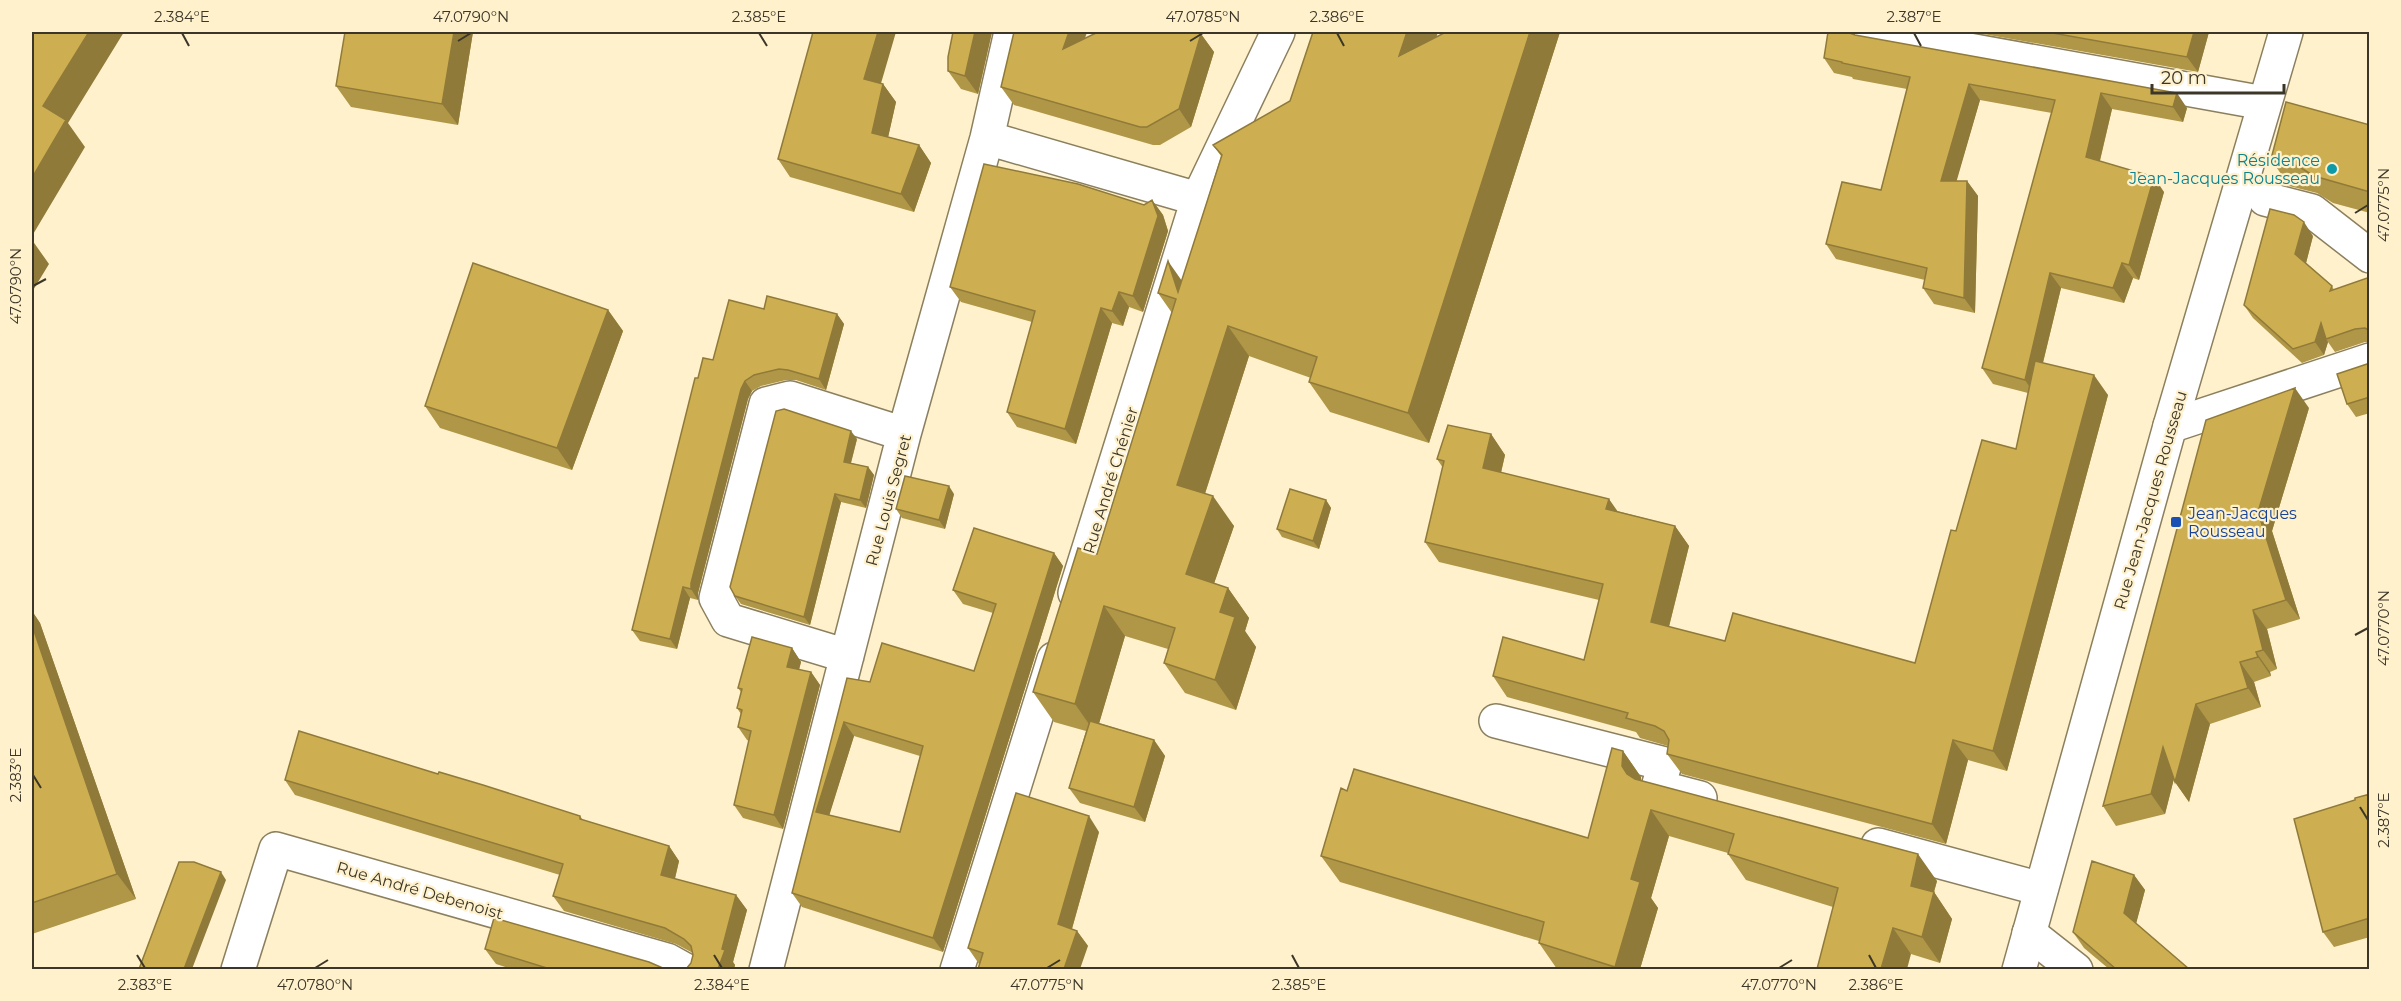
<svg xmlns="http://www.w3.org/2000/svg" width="2401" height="1001" viewBox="0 0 2401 1001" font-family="Montserrat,sans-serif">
  <rect width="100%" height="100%" fill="#fef1cc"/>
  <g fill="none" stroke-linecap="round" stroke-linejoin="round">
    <defs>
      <path id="minor" d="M1869,32L2264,103
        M987,138L1198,199L1075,593
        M1198,199L1278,32
        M2265,199L2312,211L2370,256
        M2170,426L2370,360
        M847,656L728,620L716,598L766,404L790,398L904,434
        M1496,721L1665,764L1658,787L1700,798
        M1878,845L2041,889
        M2029,933L2076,970
        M238,970L276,849L667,960L685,970
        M766,970L904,434L987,138L1011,32
        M957,970L1054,659"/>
      <path id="major" d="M2019,970L2170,426L2286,32"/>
    </defs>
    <use href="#minor" stroke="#8b7f5e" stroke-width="36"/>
    <use href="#major" stroke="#8b7f5e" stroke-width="36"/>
    <use href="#minor" stroke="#fff" stroke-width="33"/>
    <use href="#major" stroke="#fff" stroke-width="33"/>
  </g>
  <path fill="#b09647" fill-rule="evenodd" d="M473,32L458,125L351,107L336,86Z
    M953,32H992L978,94L961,89L948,71Z
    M1438,32L1436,37L1446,32H1560L1429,443L1330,412L1309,382L1311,378L1249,356L1205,494L1234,526L1214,583L1228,588L1249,618L1245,631L1256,647L1236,710L1185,693L1164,663L1168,649L1125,636L1099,723L1154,740L1165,756L1145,822L1080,803L1069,788L1086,731L1054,722L1033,692L1097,554L1172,313L1158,293L1182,281L1221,156L1213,145Z
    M1828,32H1851V33L1855,35L2187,108L2183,122L2112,109L2100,161L2164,192L2139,280L2133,278L2124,303L2061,288L2043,363L2108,395L2007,771L1968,760L1946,844L1682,774L1667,754L1668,746L1640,738L1636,732L1507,697L1493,676L1584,660L1599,600L1439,562L1425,542L1443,468L1437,459L1491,434L1505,455L1501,473L1617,511L1675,526L1689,546L1669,627L1725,641L1915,663L1956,531L2016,449L2028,393L1993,384L1982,368L2052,113L1980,100L1956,181H1967L1978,196L1975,313L1934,304L1923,288L1925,280L1836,259L1826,244L1881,190L1907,89L1853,79L1852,77L1834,73L1824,58Z
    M1972,32H2209L2198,72Z
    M1201,34L1214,52L1191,127L1160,145H1153L1014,105L1001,87L1085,38Z
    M881,83L883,84L896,102L888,137L919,145L931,163L914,212L790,177L778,159Z
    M2370,125V213L2333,203L2317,193L2289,186L2271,159Z
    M1152,200L1163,215L1168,231L1143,312L1129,307L1123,326L1112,323L1076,444L1017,427L1007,412L1032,322L961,302L950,287L1144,205Z
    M2313,236L2306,263L2332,286L2334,290L2370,277V342H2365L2335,352L2328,342L2324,355L2302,363L2253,318L2244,305Z
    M764,309L837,314L844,324L826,390L796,380H786L761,386L752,391L748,399L698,593V600L690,598L677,649L640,641L632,630L698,378L713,360Z
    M608,310L623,331L572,470L440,428L425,406Z
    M2370,362V413L2356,417L2347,404L2367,364Z
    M2309,408L2272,531L2300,619L2267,629L2277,669L2270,672L2271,676L2254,682L2261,707L2210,724L2189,802L2175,782L2174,778L2165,814L2116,826L2103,806Z
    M857,439L851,463L868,467L874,475L866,508L841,502L810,625L741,604L735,596Z
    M954,494L945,529L902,518L896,509Z
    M1326,500L1331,508L1319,549L1282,537L1277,529Z
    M1054,553L1063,566L943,952L802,907L792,893L847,678L870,682L974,671L993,613L963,604L953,590ZM854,736L920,756L900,832L829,815Z
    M32,611L40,623L136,899L32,934Z
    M792,648L801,662L799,670L811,672L820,685L783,829L743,818L734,805L749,741L747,740L738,727L741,714L737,708L741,692L738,688Z
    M1623,751L1641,777V781L1937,881L1934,892L1952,919L1940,963L1911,954L1833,907L1746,880L1728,854V853L1669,836L1651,898L1658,908L1640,969H1557L1539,943V941L1340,882L1321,856L1588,838Z
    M438,774L580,816L583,820L669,846L679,861L675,879L736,895L747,910L733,962L735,965L734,969H686L691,963L693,955V953L676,944L564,911L553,896L560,875L295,795L285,780Z
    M2370,794V937L2334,947L2323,932L2355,800Z
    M1099,832L1072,929L1077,931L1088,946L979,964L968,948Z
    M2134,875L2145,890L2136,923L2189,969H2109L2084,948L2073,932Z
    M485,949L665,969H512L496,964Z"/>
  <path fill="#907a39" d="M89,32H124L68,123L85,147L32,236V178L43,106Z
    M454,32H473L458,125L442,104Z
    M878,32H896L877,97L864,79Z
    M975,32H992L978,94L965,76Z
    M1069,32H1087L1076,67L1063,49Z
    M1407,32H1438L1420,86L1399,56Z
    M1530,32H1560L1429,443L1408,413Z
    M2194,32H2209L2198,72L2187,57Z
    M1201,34L1214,52L1191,127L1179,109Z
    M883,84L896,102L885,151L872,133Z
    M1969,84L1980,100L1952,197L1941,181Z
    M2101,93L2112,109L2097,172L2086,157Z
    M2177,93L2187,108L2183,122L2173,107Z
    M919,145L931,163L914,212L901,194Z
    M2154,177L2164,192L2139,280L2129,265Z
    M1967,181L1978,196L1975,313L1964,298Z
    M1152,200L1163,215L1168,231L1143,312L1133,296Z
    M2304,222L2313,236L2305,267L2295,254Z
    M32,240L49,264L32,292Z
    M1168,261L1189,291L1178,292Z
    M2122,263L2133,278L2124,303L2113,288Z
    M2050,273L2061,288L2035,395L2025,380Z
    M1119,292L1129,307L1123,326L1112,311Z
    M1101,308L1112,323L1076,444L1065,429Z
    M608,310L623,331L572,470L557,448Z
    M837,314L844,324L826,390L819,379Z
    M2321,323L2326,339L2328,342L2324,355L2315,342Z
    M1228,326L1249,356L1198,515L1177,485Z
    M2094,375L2108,395L2007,771L1993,751Z
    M745,381L752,391L748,399L698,593V600L691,589V583L741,389Z
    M2295,388L2309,408L2272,531L2300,619L2286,600L2258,512Z
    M851,431L857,439L849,470L844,462Z
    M1491,434L1505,455L1497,489L1483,468Z
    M868,467L874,475L866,508L860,500Z
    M949,486L954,494L945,529L939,520Z
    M835,494L841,502L810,625L804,617Z
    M1213,496L1234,526L1207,604L1186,574Z
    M1609,499L1623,519L1606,509Z
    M1326,500L1331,508L1319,549L1313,541Z
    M1675,526L1689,546L1665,642L1651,622Z
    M1054,553L1063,566L943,952L933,938Z
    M683,587L690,598L677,649L670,639Z
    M1228,588L1249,618L1245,631L1256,647L1236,710L1215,680L1220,612Z
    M1104,606L1125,636L1096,734L1075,704Z
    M2253,610L2267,629L2277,669L2263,650Z
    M32,611L40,623L136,899L117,874L32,625Z
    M792,648L801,662L796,680L787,667Z
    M2256,652L2270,672L2271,676L2258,657Z
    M2240,662L2254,682L2261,707L2248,688Z
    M811,672L820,685L783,829L774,815Z
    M2196,704L2210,724L2189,802L2175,782Z
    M844,722L854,736L826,826L816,812Z
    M1154,740L1165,756L1145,822L1134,807Z
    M1953,740L1968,760L1946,844L1932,824Z
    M2163,747L2177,767L2165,814L2151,794Z
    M1623,751L1641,777L1640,792L1622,766Z
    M1651,810L1669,836L1651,898L1658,908L1640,969H1616L1615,967L1631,879Z
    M1089,816L1099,832L1069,939L1058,924Z
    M669,846L679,861L672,890L661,875Z
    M1918,854L1937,881L1933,895L1934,892L1952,919L1940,963L1922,937L1911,886Z
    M221,872L226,880L192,969H184Z
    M2134,875L2145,890L2135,928L2124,913Z
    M736,895L747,910L733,962L735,965L734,969H718L722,949Z
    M1893,928L1911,954L1907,969H1881Z
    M1077,931L1088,946L1080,969H1064Z"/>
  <path fill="#cdaf52" stroke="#907a39" stroke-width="1.5" fill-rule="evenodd" d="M32,32H89L43,106L66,120L32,178Z
    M345,32H454L442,104L336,86Z
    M813,32H878L864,79L883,84L872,133L919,145L901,194L778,159Z
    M953,32H975L965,76L948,71V57Z
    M1014,32H1069L1063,49L1098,32H1193L1201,34L1179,109L1147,127H1140L1001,87Z
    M1313,32H1407L1399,56L1446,32H1530L1408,413L1309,382L1317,357L1228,326L1177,485L1213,496L1186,574L1228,588L1220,612L1235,617L1215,680L1164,663L1175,628L1104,606L1075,704L1033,692L1078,548L1097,554L1176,299L1158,293L1168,261L1178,292L1222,155L1213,145L1290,101Z
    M1828,32H1847L1855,35L2177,93L2173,107L2101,93L2086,157L2154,177L2129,265L2122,263L2113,288L2050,273L2025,380L1982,368L2055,100L1969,84L1941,181H1967L1964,298L1923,288L1927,268L1826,244L1842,182L1881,190L1910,77L1842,63V62L1824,58Z
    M2047,32H2194L2187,57Z
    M2286,102L2370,125V192L2314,176L2298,166L2271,159Z
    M984,164L1078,184L1144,205L1152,200L1158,216L1133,296L1119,292L1112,311L1101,308L1065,429L1007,412L1035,311L950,287Z
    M2270,209L2294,215L2304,222L2295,254L2332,286L2330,291L2370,277V331L2365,328L2355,329L2326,339L2321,323L2315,342L2293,349L2244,305Z
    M473,263L608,310L557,448L425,406Z
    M767,296L837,314L819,379L788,370L779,369L754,375L745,381L741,389L691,583V589L683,587L670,639L632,630L695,378H698L703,358L713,360L729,300L764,309Z
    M2035,361L2094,375L1993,751L1953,740L1932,824L1667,754L1669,740L1664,731L1655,726L1626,718L1628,713L1493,676L1503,637L1584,660L1603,584L1425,542L1444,461L1437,459L1448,425L1491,434L1483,468L1609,499L1606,509L1675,526L1651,622L1725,641L1733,613L1915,663L1951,530L1956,531L1982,440L2016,449Z
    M2370,362V397L2347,404L2337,374L2367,364Z
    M2295,388L2258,512L2286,600L2253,610L2263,650L2256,652L2258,657L2240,662L2248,688L2196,704L2175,782L2163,747L2151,794L2103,806L2206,420Z
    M784,409L851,431L844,462L868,467L860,500L835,494L804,617L735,596L730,587L776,411Z
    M905,476L949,486L939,520L896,509Z
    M1290,489L1326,500L1313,541L1277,529Z
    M974,528L1054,553L933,938L792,893L847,678L870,682L882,643L974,671L996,604L953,590ZM844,722L923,746L900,832L816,812Z
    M32,625L117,874L32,903Z
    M752,637L792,648L787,667L811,672L774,815L734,805L751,731L738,727L742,710L737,708L742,689L738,688Z
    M1090,721L1154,740L1134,807L1069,788Z
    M299,731L438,774L439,772L483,785L580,816V819L669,846L661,875L736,895L722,949L725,950L718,969H686L691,963L693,955L691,946L684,939L665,928L553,896L563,864L285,780Z
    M1612,748L1623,751L1622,766L1627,774L1635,779L1918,854L1911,886L1934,892L1922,937L1893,928L1881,969H1817L1838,888L1728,854L1734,834L1651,810L1631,879L1640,882L1615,967L1539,943L1544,922L1321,856L1341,788L1347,791L1354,769L1588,838Z
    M1016,793L1089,816L1058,924L1077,931L1064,969H978L983,953L968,948Z
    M2370,794V847H2368L2370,854V918L2323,932L2294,819L2355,800V798Z
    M2092,861L2134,875L2124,913L2189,969H2116L2073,932Z
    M179,862H194L221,872L184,969H139Z
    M494,918L649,962L665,969H550L485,949Z"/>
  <path fill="none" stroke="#3b3628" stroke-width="2" d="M182,33L189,46M759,33L767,46M1337,33L1344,46M1914,33L1921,46M458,41L471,33M1190,41L1203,33M2355,213L2368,205M33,286L46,279M2355,635L2368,628M33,775L41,788M2360,807L2368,820M137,955L145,968M714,955L722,968M1292,955L1299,968M1869,955L1876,968M315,968L328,960M1047,968L1060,960M1779,968L1792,960"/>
  <circle fill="#0f9aa8" stroke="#fef1cc" stroke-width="2" cx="2332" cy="169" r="6"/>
  <rect fill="#1a4fb4" stroke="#fef1cc" stroke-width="2" x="2170" y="516" width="12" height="12" rx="3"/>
  <g text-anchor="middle" stroke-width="4.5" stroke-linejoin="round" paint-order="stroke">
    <g font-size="16" fill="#0d838f" stroke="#fef1cc" text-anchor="end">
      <text x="2320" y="166">Résidence<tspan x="2320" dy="18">Jean-Jacques Rousseau</tspan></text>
    </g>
    <g font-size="16" fill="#3b3628" stroke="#fef1cc">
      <text transform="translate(1110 480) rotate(-73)" y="6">Rue André Chénier</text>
      <text transform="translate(888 500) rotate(-75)" y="6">Rue Louis Segret</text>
      <text transform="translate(2150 500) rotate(-74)" y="6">Rue Jean-Jacques Rousseau</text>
      <text transform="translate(420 890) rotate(16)" y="6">Rue André Debenoist</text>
    </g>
    <g font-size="16" fill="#164399" stroke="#fef1cc" text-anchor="start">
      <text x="2188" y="519">Jean-Jacques<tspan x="2188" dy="18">Rousseau</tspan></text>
    </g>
  </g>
  <rect width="2401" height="1001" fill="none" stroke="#fef1cc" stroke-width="66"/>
  <path d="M2152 84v9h132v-9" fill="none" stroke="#3b3628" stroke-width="3"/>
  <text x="2161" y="84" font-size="18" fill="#3b3628" stroke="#fef1cc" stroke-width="4.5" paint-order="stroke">20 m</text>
  <rect x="33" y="33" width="2335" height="935" fill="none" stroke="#3b3628" stroke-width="2"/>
  <g font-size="15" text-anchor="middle" fill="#3b3628">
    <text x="182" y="22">2.384°E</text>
    <text x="471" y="22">47.0790°N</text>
    <text x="759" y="22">2.385°E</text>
    <text x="1203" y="22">47.0785°N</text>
    <text x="1337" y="22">2.386°E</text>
    <text x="1914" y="22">2.387°E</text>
    <text transform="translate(2384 205) rotate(-90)" y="5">47.0775°N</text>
    <text transform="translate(16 286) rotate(-90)" y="5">47.0790°N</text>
    <text transform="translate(2384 628) rotate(-90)" y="5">47.0770°N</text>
    <text transform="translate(16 775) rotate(-90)" y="5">2.383°E</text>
    <text transform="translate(2384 820) rotate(-90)" y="5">2.387°E</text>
    <text x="145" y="990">2.383°E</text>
    <text x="315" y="990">47.0780°N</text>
    <text x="722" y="990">2.384°E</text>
    <text x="1047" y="990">47.0775°N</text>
    <text x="1299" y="990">2.385°E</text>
    <text x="1779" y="990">47.0770°N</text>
    <text x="1876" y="990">2.386°E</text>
  </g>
</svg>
